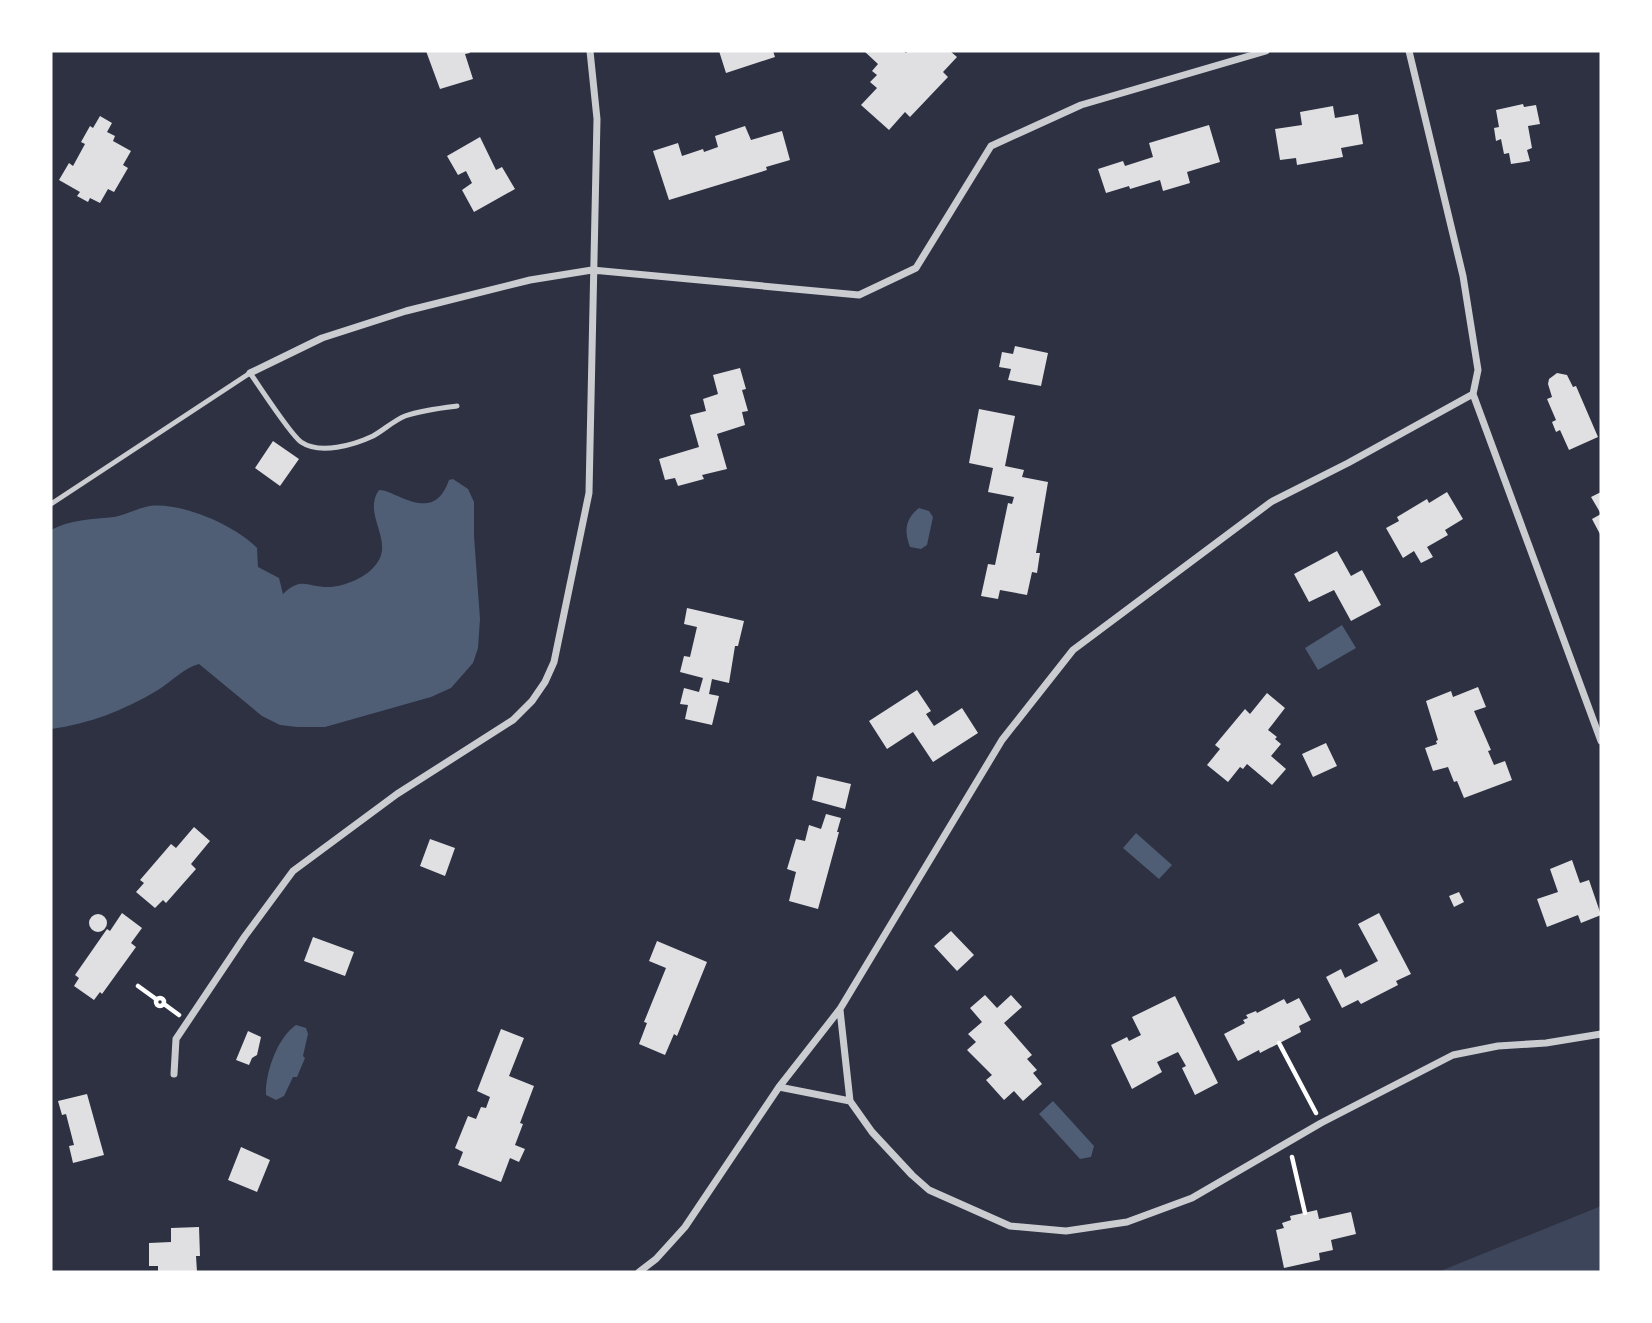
<svg xmlns="http://www.w3.org/2000/svg" width="1652" height="1323" viewBox="0 0 1652 1323" font-family="'PT Sans Narrow',sans-serif">
  <rect width="100%" height="100%" fill="#2d3142"/>
  <path fill="#3c4559" d="M1601,1206V1272H1438Z"/>
  <path fill="#4f5d75" d="M453,479L468,489L474,502V536L480,619L478,648L473,663L451,688L431,697L325,727H297L280,725L262,716L199,664C185,667 171,682 158,690C125,710 89,724 51,729V530C68,520 94,519 114,517C126,515 137,508 150,506C181,502 235,525 257,548L258,567L279,578L283,594C301,576 307,587 328,587C344,587 368,577 377,563C394,540 362,514 379,490C387,490 392,494 400,497C425,508 440,506 449,480Z
    M919,508L929,511L933,517L927,545L921,549L910,547C904,531 905,519 919,508Z
    M1342,625L1356,648L1318,670L1305,648Z
    M1136,833L1172,865L1159,879L1123,848Z
    M296,1025L306,1028L308,1034L303,1056L305,1058L297,1077H293L284,1096L276,1100L266,1095C265,1072 278,1037 296,1025Z
    M1053,1101L1094,1146L1091,1157L1080,1159L1039,1114Z"/>
  <path fill="#e0e0e3" d="M426,51H469L470,53L465,54L473,79L440,89Z
    M719,51H773L775,57L726,73Z
    M864,51H903L906,53L908,51H950L957,57L943,72L948,77L910,117L905,112L889,130L861,105L877,88L870,82L877,75L872,71L878,64Z
    M1523,104L1524,107L1536,105L1540,124L1528,126L1532,148L1527,150L1530,161L1511,164L1509,153L1504,154L1501,139L1496,141L1494,128L1499,127L1496,110Z
    M1333,106L1335,118L1358,114L1363,144L1341,148L1343,157L1297,165L1296,158L1280,160L1275,129L1302,125L1300,112Z
    M100,116L112,123L107,132L115,136L113,141L131,151L123,165L128,168L114,192L108,189L100,203L90,198L88,202L77,196L80,192L59,180L69,163L73,166L85,144L81,142L90,126L93,128Z
    M1209,125L1220,162L1187,172L1190,183L1163,191L1160,180L1130,189L1129,186L1106,193L1098,169L1123,161L1125,166L1153,157L1149,143Z
    M745,126L751,140L782,131L790,160L766,167L767,170L669,200L653,151L678,143L682,156L703,149L704,152L718,147L715,136Z
    M480,137L496,170L502,167L515,189L474,212L462,190L472,183L466,171L458,175L447,156Z
    M1015,346L1048,353L1041,386L1008,380L1011,369L999,367L1002,352L1013,354Z
    M740,368L746,389L742,390L748,411L742,412L745,425L717,434L727,469L702,475L704,479L678,486L675,478L665,480L659,459L699,447L690,415L706,411L703,399L718,394L713,375Z
    M1557,373L1567,375L1573,387L1576,386L1598,437L1569,450L1560,430L1556,432L1552,422L1556,420L1547,399L1552,397L1548,384L1549,379Z
    M979,409L1015,416L1005,466L1024,470L1022,477L1048,482L1036,553H1040L1037,573L1032,572L1027,595L1000,590L998,599L981,596L988,564L995,565L1008,503L1012,504L1014,497L988,492L993,468L969,463Z
    M273,441L299,459L280,486L255,468Z
    M1447,492L1463,519L1445,530L1448,535L1427,547L1433,557L1421,563L1414,551L1403,558L1386,528L1399,521L1397,517L1427,499L1429,503Z
    M1601,492V536L1592,519L1601,514L1591,497Z
    M1337,551L1351,576L1362,570L1381,605L1351,621L1334,590L1309,602L1294,574Z
    M687,608L744,621L738,646H735L729,683L712,679L709,694L719,696L712,725L685,719L688,705L680,704L684,688L699,692L703,678L680,672L684,656L690,657L697,627L684,624Z
    M1478,687L1486,707L1474,711L1491,750L1488,751L1494,765L1505,761L1512,780L1464,798L1457,781L1454,782L1448,767L1433,771L1425,748L1437,744L1436,741L1438,740L1426,701L1451,691L1453,697Z
    M917,690L931,711L926,714L934,726L962,708L978,733L933,762L913,732L887,749L869,721Z
    M1267,693L1285,708L1268,730L1277,737L1275,739L1281,744L1271,756L1286,769L1272,785L1247,764L1243,769L1240,767L1228,782L1207,765L1220,749L1215,745L1245,709L1250,714Z
    M1326,743L1337,766L1313,777L1302,754Z
    M817,776L851,784L845,809L812,800Z
    M826,814L841,818L837,832H839L818,909L789,901L796,872L787,869L796,839L805,841L809,825L821,829Z
    M194,827L210,841L191,864L196,869L166,903L163,900L155,908L136,892L144,883L140,880L171,844L176,848Z
    M430,839L455,848L445,876L420,866Z
    M1572,860L1580,883L1589,880L1601,915L1581,923L1578,915L1547,927L1537,899L1558,892L1550,869Z
    M1459,892L1464,902L1454,907L1449,896Z
    M122,913L142,928L131,943L136,947L102,994L100,992L94,1000L74,986L79,978L75,975L107,929L110,931Z
    M1379,913L1411,974L1396,981L1398,985L1361,1004L1358,1000L1342,1008L1326,977L1341,969L1345,978L1378,961L1358,924Z
    M89 923a9 9 0 1 1 18 0a9 9 0 1 1-18 0Z
    M951,931L974,955L957,971L934,946Z
    M313,937L354,952L345,976L304,961Z
    M657,941L707,962L677,1036L674,1034L665,1055L639,1044L647,1023L644,1022L666,968L649,961Z
    M985,995L997,1008L1011,995L1022,1007L1004,1023L1032,1055L1027,1059L1037,1070L1033,1073L1042,1084L1023,1101L1014,1091L1004,1100L986,1080L992,1075L967,1050L976,1042L968,1034L982,1022L970,1008Z
    M1175,996L1218,1083L1195,1095L1182,1068L1186,1066L1178,1052L1157,1062L1162,1072L1132,1089L1111,1045L1127,1037L1129,1041L1141,1035L1132,1017Z
    M1299,998L1311,1020L1299,1026L1301,1032L1260,1053L1259,1050L1238,1061L1224,1034L1245,1023L1243,1020L1248,1018L1246,1015L1256,1011L1257,1013L1284,999L1287,1004Z
    M501,1029L524,1038L509,1076L534,1086L520,1123L523,1124L515,1145L525,1149L519,1162L510,1158L501,1182L458,1165L463,1152L455,1148L468,1116L476,1119L481,1107L486,1108L490,1097L477,1091Z
    M248,1031L261,1037L257,1055L252,1058L249,1065L236,1060Z
    M87,1094L104,1155L73,1163L69,1146L74,1145L66,1114L62,1115L58,1101Z
    M241,1147L270,1160L257,1192L228,1180Z
    M1317,1210L1319,1219L1351,1212L1356,1234L1331,1240L1333,1250L1319,1253L1320,1260L1284,1268L1276,1230L1284,1228L1282,1223L1291,1220L1290,1216Z
    M199,1227L200,1256H196L197,1272H158V1266H149V1243L171,1242V1228Z"/>
  <g fill="none" stroke-linecap="round" stroke-linejoin="round">
    <path stroke="#fff" stroke-width="4.5" d="M138,986L156,999
      M156 1002a4 4 0 1 1 8 0a4 4 0 1 1-8 0Z
      M164,1004L179,1015
      M1279,1043L1316,1113
      M1292,1157L1305,1213"/>
    <path stroke="#caccd0" stroke-width="5" d="M51,504L250,373C260,387 290,434 301,442C320,455 354,445 373,436C384,430 393,421 405,416C422,410 440,408 457,406"/>
    <path stroke="#caccd0" stroke-width="7" d="M1409,51L1463,276L1478,370L1473,394
      M250,373L322,338L406,311L530,280L592,270L859,295L916,268L991,146L1081,105L1266,51
      M1473,394L1601,741
      M840,1010L850,1101L872,1132L912,1175L929,1190L1010,1226L1066,1231L1127,1222L1192,1198L1321,1123L1453,1055L1498,1046L1546,1043L1601,1034
      M174,1074L176,1039L245,936L293,871L397,794L513,720L532,701L545,682L554,662L589,493L597,119L590,51
      M779,1087L850,1101
      M639,1272L656,1259L685,1227L779,1087L840,1009L1002,740L1073,650L1271,502L1348,463L1473,394"/>
  </g>
  <rect width="1652" height="1323" fill="none" stroke="#ffffff" stroke-width="105"/>
</svg>
